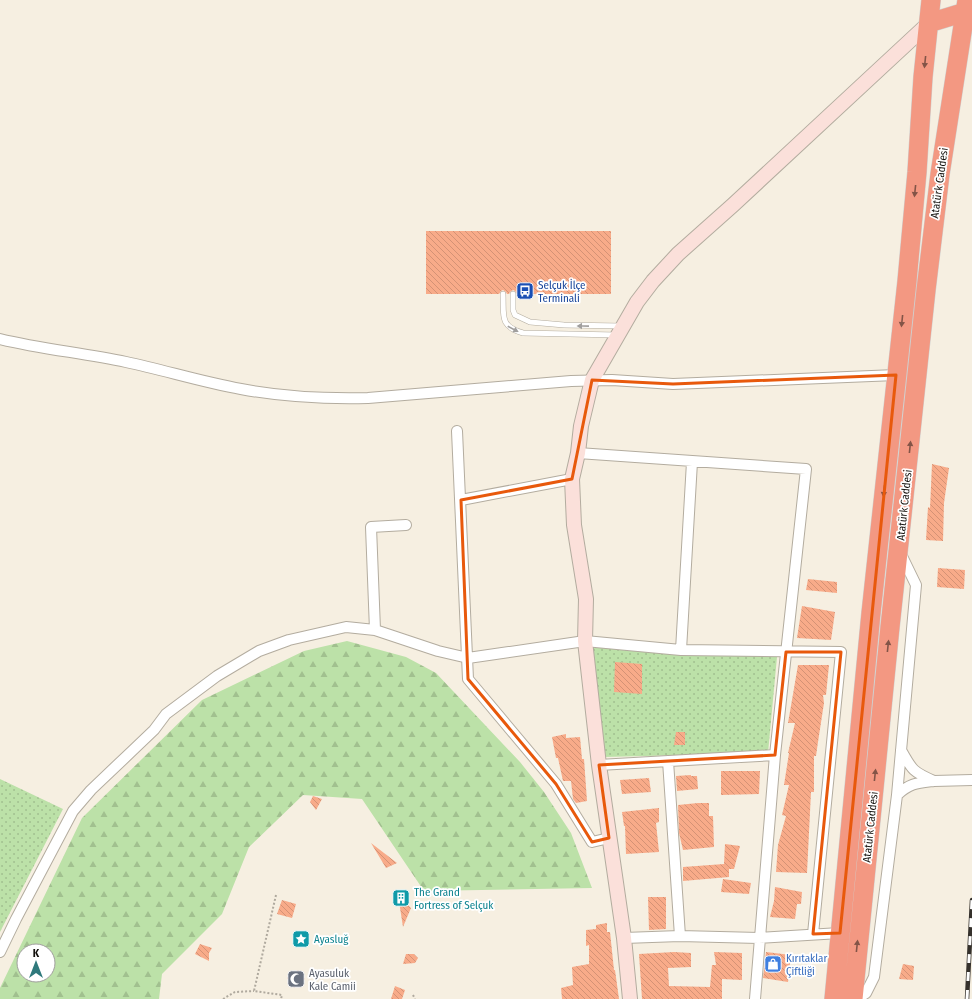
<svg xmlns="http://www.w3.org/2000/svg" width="972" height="999" viewBox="0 0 972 999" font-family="'Fira Sans Condensed',sans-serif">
  <defs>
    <pattern id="green-dots" width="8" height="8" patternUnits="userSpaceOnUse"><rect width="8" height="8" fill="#bce1a8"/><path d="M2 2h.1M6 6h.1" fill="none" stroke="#a1c08f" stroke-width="1.8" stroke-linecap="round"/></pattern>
    <pattern id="forest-firs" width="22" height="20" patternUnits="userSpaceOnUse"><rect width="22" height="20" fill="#bce1a8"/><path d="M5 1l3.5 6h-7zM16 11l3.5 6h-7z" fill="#a1c08f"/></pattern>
    <pattern id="building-back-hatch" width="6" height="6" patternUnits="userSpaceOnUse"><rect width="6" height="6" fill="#f8ab89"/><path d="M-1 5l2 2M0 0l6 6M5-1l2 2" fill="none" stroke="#d49275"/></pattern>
  </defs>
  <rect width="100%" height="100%" fill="#f6efe1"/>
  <path fill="url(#green-dots)" d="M592,646L777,657L768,753L604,757Z
    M0,779L63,809L0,932Z"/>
  <path fill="url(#forest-firs)" fill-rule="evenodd" d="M347,641L406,657L436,673L520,762L544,792L571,833L592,888L424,891L362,799L303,795L249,847L222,914L162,974L159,999H0V988L82,818L202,700L304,651ZM24,951H48V975H24Z"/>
  <path fill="url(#building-back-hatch)" d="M426,231H611V294H517L515,291L513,290L510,292L509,294H507L506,292L503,290L501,291L499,294H426Z
    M932,464L949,468L944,503L943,541L926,540L928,507L930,508Z
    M938,568L965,570L964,589L937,587Z
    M808,579L837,582V593L806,590Z
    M802,606L835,612L831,640L797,638Z
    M615,662L642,664V694L614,692Z
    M798,665H829L826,695H823L824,703L818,742L816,756H814V792H811L807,873L776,872L778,845L786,816L782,815L789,785H784L789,753H788L795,723H788Z
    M676,732H685V745H674Z
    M566,734V738L580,737L582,759H584L587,801L576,803L573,799L571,781H563L558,758H556L552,737Z
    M721,771H760L759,794L721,795Z
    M691,775V776H697L698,789L677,791L676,776Z
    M649,778L651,792L622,794L620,780Z
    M313,796L322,799L316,810L310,802Z
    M698,803H709V816H713L714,847L683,850L679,833L678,805Z
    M659,808V822L656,823L659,852L626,854L625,826H624L622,812Z
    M371,843L397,863L386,868Z
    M725,844L740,846L734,869H729V877L683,881V867L724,864Z
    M723,879L751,883L749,894L721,892Z
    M775,887L802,892L801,904H797L795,919L770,917L774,901Z
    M398,895L411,908L403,927Z
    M648,897H666V929L649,930Z
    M282,900L296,904L292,918L277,914Z
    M607,923V932H610L614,970H615L619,999H562L561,988L573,985L572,967L589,964V945L586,946V930L596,929V925Z
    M200,944L212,948L209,953V961L195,954Z
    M674,952L691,953V967L668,968L669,986L710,987L712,965H716L714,952L742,953V980L722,979V999H642L639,954Z
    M766,952L791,955L788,982L763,978Z
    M406,954H414L418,958L415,963L403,964Z
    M903,964L914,966L913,980L899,979Z
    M298,970L305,979L294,988L287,978Z
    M395,986L405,990L402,999H391Z"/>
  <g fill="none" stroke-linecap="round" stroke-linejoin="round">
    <defs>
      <path id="lane" d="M503,294C504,316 499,326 523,333L616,335
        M513,294V310L515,315L530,322L564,325L621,326"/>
      <path id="street" d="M0,339C41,349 84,353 126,362C164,370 202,382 241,389C283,397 325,399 368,398L571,381L612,380L673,384L896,375
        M457,431L468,679L556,784L592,842L609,838
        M578,453L806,469L775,755L755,999
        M461,500L572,479
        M375,630L371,527L406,525
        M681,650L692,462
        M668,761L680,936
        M599,765L775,755
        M934,781L972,780
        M897,795C910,783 917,783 934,781C913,772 912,770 901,750
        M624,938L680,936L759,938L840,933
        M0,952L16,919L73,811L91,790L132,751L154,730L166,714L217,676L259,651L289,640L346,627L375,630L438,651L468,658L585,641L681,650L841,652L813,934
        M857,999L866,993L874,977L897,795L916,585L900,552"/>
      <path id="secondary" d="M630,999L624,938L599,765L585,641L586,599L574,525L572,479L578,453L581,426L592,380L637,302L653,281L678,254L733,205L929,23"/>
      <path id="highway" d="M929,23L965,12
        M834,999L871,613L907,281L917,172L923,77L931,0
        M853,999L890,627L926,290L940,174L967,0"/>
    </defs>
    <use href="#lane" stroke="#b3ac9f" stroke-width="6"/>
    <use href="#street" stroke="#b3ac9f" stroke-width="12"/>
    <use href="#secondary" stroke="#b3ac9f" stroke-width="16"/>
    <use href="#highway" stroke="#d0cfce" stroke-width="20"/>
    <path stroke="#afa99e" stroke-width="2" stroke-dasharray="2 2" stroke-linecap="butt" d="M276,895L254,991L282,995L281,999
      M413,995L415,999
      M223,999L235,992L254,991"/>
    <use href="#lane" stroke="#fff" stroke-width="5"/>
    <use href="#street" stroke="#fff" stroke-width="10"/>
    <use href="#secondary" stroke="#fbe0da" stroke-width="14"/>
    <use href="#highway" stroke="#f39882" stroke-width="19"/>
    <defs>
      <path id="rail" d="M967,999L972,900"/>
    </defs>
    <use href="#rail" stroke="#35312c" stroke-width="4.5"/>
    <use href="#rail" stroke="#fff" stroke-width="3" stroke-dasharray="9" stroke-linecap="butt"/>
  </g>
  <defs><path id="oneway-solid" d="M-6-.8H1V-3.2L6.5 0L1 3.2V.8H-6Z"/></defs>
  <g fill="#835447">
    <use href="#oneway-solid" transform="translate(925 62) rotate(96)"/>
    <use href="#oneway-solid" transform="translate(915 191) rotate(96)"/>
    <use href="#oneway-solid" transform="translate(902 321) rotate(96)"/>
    <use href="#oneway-solid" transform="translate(910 447) rotate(-84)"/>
    <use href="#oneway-solid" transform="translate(884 491) rotate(96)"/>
    <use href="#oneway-solid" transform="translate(888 646) rotate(-84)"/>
    <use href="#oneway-solid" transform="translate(875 775) rotate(-84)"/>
    <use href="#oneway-solid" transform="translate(857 946) rotate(-84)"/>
  </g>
  <g fill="#a19f9e">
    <use href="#oneway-solid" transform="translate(583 326) rotate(-179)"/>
    <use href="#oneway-solid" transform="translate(513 329) rotate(28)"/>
  </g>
  <path fill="none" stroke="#e8590c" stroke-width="3" stroke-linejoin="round" d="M896,375L840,933L813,934L841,652H786L775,755L599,765L609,838L592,842L556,784L468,679L461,500L572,479L592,380L673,384Z"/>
  <defs>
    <symbol id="bus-square" viewBox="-11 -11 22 22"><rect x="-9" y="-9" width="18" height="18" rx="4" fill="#1a4fb4" stroke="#fff"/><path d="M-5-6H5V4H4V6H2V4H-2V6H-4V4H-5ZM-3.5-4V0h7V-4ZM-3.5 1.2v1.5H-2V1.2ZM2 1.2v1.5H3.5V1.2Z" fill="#fff"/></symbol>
    <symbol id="building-square" viewBox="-11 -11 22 22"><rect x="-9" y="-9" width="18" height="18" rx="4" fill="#0f9aa8" stroke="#fff"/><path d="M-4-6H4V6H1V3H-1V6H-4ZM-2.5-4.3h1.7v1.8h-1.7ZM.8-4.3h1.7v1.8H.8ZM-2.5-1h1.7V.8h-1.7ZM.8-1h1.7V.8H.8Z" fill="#fff"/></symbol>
    <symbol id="sight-square" viewBox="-11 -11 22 22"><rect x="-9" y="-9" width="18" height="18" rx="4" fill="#0f9aa8" stroke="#fff"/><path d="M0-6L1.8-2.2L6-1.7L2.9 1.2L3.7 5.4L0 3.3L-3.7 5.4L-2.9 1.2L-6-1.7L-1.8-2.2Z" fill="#fff"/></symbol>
    <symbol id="shop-square" viewBox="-11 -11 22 22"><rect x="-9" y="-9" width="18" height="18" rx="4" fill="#3f7fe0" stroke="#fff"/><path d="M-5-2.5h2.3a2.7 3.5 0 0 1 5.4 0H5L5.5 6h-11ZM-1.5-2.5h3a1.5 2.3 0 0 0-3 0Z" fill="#fff"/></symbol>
    <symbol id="mosque-square" viewBox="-11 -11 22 22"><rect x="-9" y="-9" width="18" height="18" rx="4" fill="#6b7280" stroke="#fff"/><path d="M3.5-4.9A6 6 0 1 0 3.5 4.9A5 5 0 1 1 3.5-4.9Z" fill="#fff"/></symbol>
  </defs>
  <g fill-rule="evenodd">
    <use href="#bus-square" x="515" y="281" width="20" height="20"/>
    <use href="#building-square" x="391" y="888" width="20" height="20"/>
    <use href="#sight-square" x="291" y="929" width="20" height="20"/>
    <use href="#shop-square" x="763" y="954" width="20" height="20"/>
    <use href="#mosque-square" x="286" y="969" width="20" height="20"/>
  </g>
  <g text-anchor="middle" stroke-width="3.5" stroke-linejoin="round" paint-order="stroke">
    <g font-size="11" fill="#13100c" stroke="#fff">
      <text transform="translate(939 183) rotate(-82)" y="4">Atatürk Caddesi</text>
      <text transform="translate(904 505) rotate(-84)" y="4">Atatürk Caddesi</text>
      <text transform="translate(870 827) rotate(-84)" y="4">Atatürk Caddesi</text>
    </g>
    <g font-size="11" fill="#164399" stroke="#fff" text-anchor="start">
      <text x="538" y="289">Selçuk İlçe<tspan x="538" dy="13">Terminali</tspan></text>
    </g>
    <g font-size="11" fill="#0d838f" stroke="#fff" text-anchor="start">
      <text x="414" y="896">The Grand<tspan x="414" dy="13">Fortress of Selçuk</tspan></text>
      <text x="314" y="943">Ayasluğ</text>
    </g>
    <g font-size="11" fill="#366cbe" stroke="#fff" text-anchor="start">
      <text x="786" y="962">Kırıtaklar<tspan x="786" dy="13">Çiftliği</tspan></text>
    </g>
    <g font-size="11" fill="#5b616d" stroke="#fff" text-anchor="start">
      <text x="309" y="977">Ayasuluk<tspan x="309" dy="13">Kale Camii</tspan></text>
    </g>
  </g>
  <g transform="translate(36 963)"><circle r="19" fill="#ffffff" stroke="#a19f9e"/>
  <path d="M0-3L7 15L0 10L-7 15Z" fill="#2f797c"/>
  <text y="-6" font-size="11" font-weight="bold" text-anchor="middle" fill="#13100c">K</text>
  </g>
</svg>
